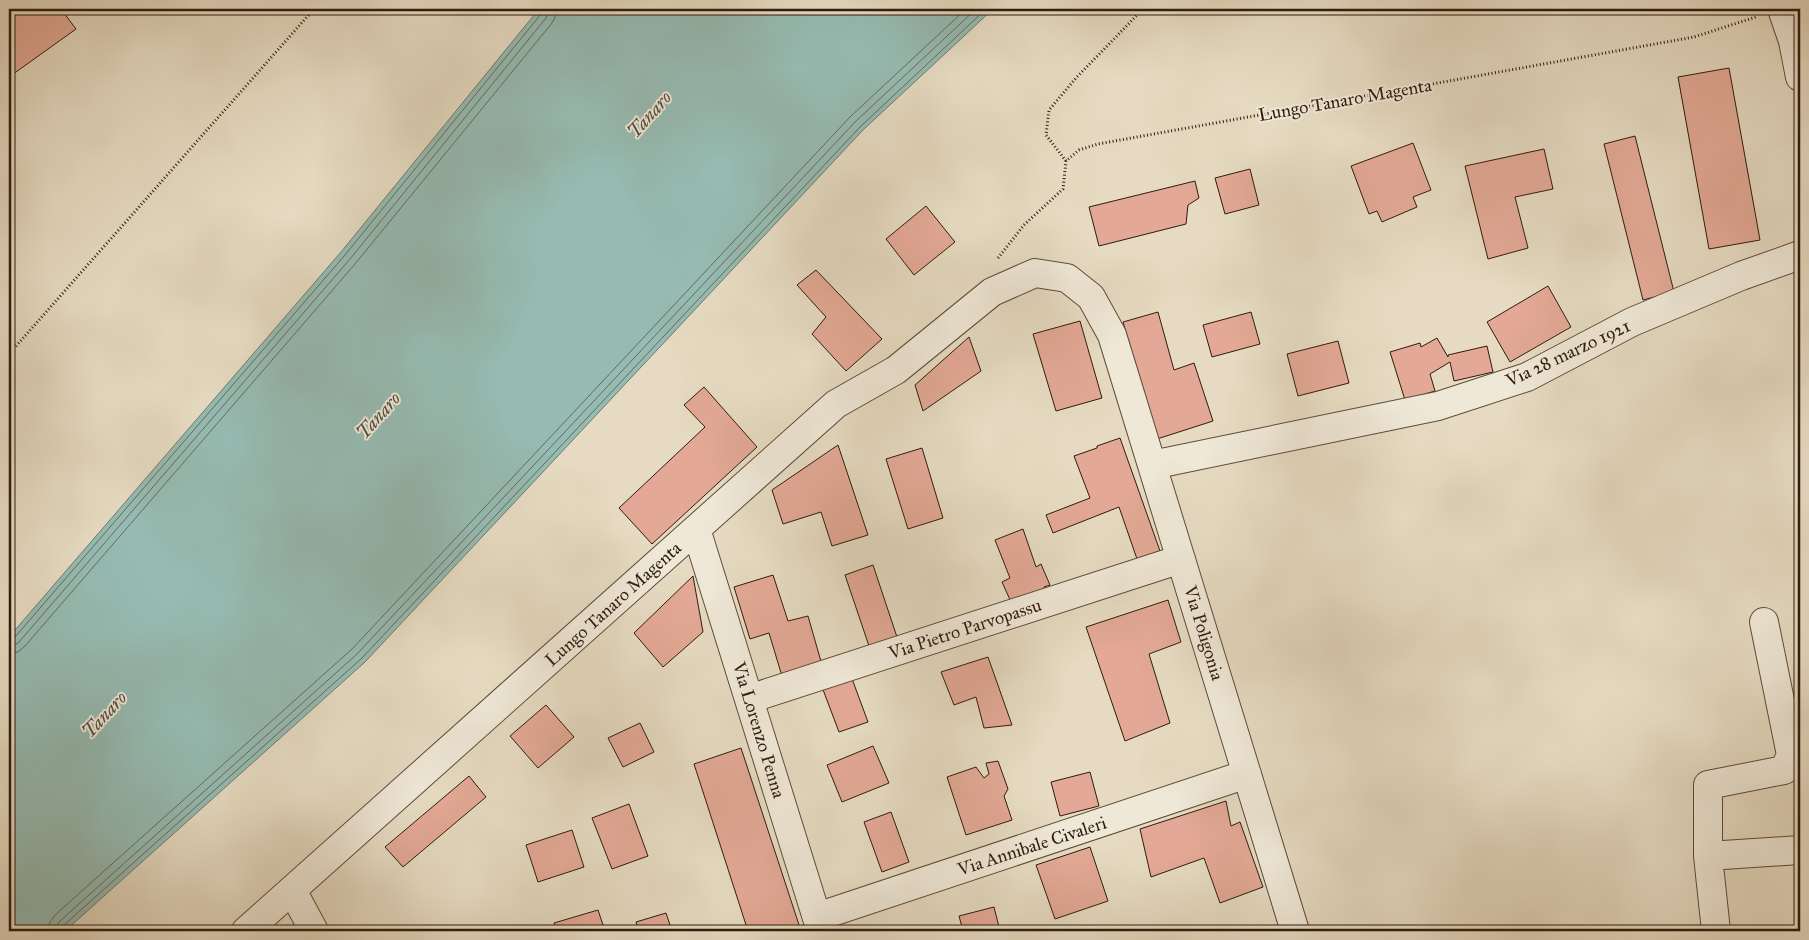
<svg xmlns="http://www.w3.org/2000/svg" width="1809" height="940" viewBox="0 0 1809 940" font-family="'IM FELL Great Primer',serif">
  <rect width="100%" height="100%" fill="#e6dbc2"/>
  <filter id="stains"><feTurbulence type="fractalNoise" baseFrequency=".004" numOctaves="4"/><feColorMatrix values="0 0 0 0 .2 0 0 0 0 .09 0 0 0 0 .02 0 0 0 .5 -.17"/></filter>
  <radialGradient id="worn" r=".72"><stop offset=".6" stop-color="#630" stop-opacity="0"/><stop offset="1" stop-color="#630" stop-opacity=".3"/></radialGradient>
  <path fill="#96bbb2" stroke="#6d7b70" d="M539,9H993L863,130L365,662L65,931H9V637L341,252Z"/>
  <g fill="none" stroke-linecap="round" stroke-linejoin="round">
    <path stroke="#626b60" stroke-width="1" d="M9,639L15,637L345,255L541,14L543,9
      M9,646L15,645L19,642L350,259L546,18L549,9
      M9,653L18,652L25,646L355,264L552,23L555,17L556,9
      M48,931L50,922L55,915L352,649L850,117L966,9
      M56,931L57,925L60,921L357,654L855,122L976,9
      M62,931L64,925L362,658L860,127L986,9"/>
  </g>
  <path fill="#e3a996" stroke="#2f1b0d" d="M9,9H61L76,29L9,77Z
    M1729,68L1760,240L1709,249L1678,77Z
    M1635,136L1674,292L1643,300L1604,144Z
    M1413,143L1431,190L1413,197L1417,207L1382,222L1377,211L1369,214L1351,166Z
    M1544,149L1553,189L1515,197L1528,248L1488,259L1465,166Z
    M1250,169L1259,205L1225,214L1215,178Z
    M1195,181L1199,198L1188,205L1186,224L1099,246L1089,207Z
    M926,206L955,242L914,275L886,239Z
    M816,270L882,339L846,371L812,334L826,317L797,285Z
    M1548,286L1571,327L1510,362L1487,322Z
    M1158,312L1174,370L1194,363L1213,421L1157,439L1123,322Z
    M1251,312L1260,344L1212,357L1203,325Z
    M1080,321L1102,398L1056,411L1033,334Z
    M969,337L981,371L923,411L915,385Z
    M1437,338L1448,357V355L1487,346L1493,372L1454,381L1450,362L1430,374L1435,391L1405,400L1390,352L1420,343L1421,347Z
    M1338,341L1349,383L1298,396L1287,354Z
    M704,387L757,447L652,544L619,508L705,427L684,405Z
    M1120,438L1160,551L1137,559L1119,507L1053,533L1046,515L1090,498L1074,456L1097,448V446Z
    M838,445L868,535L832,546L821,512L783,524L772,490Z
    M922,448L943,518L908,529L886,459Z
    M1023,529L1036,567L1041,564L1050,585L1044,587L1045,589L1011,602L1002,582L1010,578L995,540Z
    M873,565L897,637L869,646L845,575Z
    M773,575L788,621L808,616L822,665L782,676L769,633L750,639L734,587Z
    M693,576L703,632L663,667L634,633Z
    M1168,600L1181,642L1149,654L1170,723L1125,741L1086,627Z
    M988,657L1012,725L984,728L976,697L954,705L941,672Z
    M851,676L868,722L839,732L822,687Z
    M546,705L574,737L538,768L510,736Z
    M640,723L654,752L623,767L608,738Z
    M873,746L889,783L842,802L827,765Z
    M741,748L801,931H748L694,764Z
    M998,761L1008,789L1004,796L1012,820L966,835L947,777L976,767L984,778L989,774L986,763Z
    M1090,772L1099,806L1060,816L1051,782Z
    M469,776L486,797L403,867L385,847Z
    M1226,801L1231,826L1240,822L1263,887L1220,903L1204,858L1151,877L1140,829Z
    M629,804L648,856L612,869L592,818Z
    M891,812L909,862L882,872L864,822Z
    M572,830L584,867L538,882L526,845Z
    M1090,847L1108,901L1055,919L1036,865Z
    M994,907L1000,931H963L959,916Z
    M598,910L605,931H556L554,923Z
    M666,913L672,931H639L636,922Z
    M430,925L432,931H417Z"/>
  <g fill="none" stroke-linecap="round" stroke-linejoin="round">
    <defs>
      <path id="minor" d="M1782,9L1793,41L1800,77
        M1152,465L1438,406L1527,377L1632,322L1741,276L1800,255
        M696,529L821,931
        M749,699L1181,559
        M1708,856V785L1784,770L1791,755L1764,622
        M292,890L314,931
        M817,917L1247,774
        M246,931L836,404L896,370L992,292L1035,273L1067,278L1091,297L1112,335L1295,931
        M1716,931L1708,856L1800,850"/>
    </defs>
    <use href="#minor" stroke="#5d4b3a" stroke-width="30"/>
    <path stroke="#2f1b0d" stroke-width="3" stroke-dasharray="1 2.5" stroke-linecap="butt" d="M1066,161L1046,135L1049,110L1076,78L1143,9
      M998,258L1024,225L1063,189L1066,161L1079,150L1098,144L1694,37L1756,17
      M9,354L314,9"/>
    <use href="#minor" stroke="#efe8d7" stroke-width="28"/>
  </g>
  <g text-anchor="middle" stroke-width="4" stroke-linejoin="round" paint-order="stroke">
    <g font-size="18" fill="#2f1b0d" stroke="#efe8d7">
      <text transform="translate(1345 100) rotate(-10)" y="6">Lungo Tanaro Magenta</text>
      <text transform="translate(1568 353) rotate(-25)" y="6">Via 28 marzo 1921</text>
      <text transform="translate(613 604) rotate(-42)" y="6">Lungo Tanaro Magenta</text>
      <text transform="translate(965 629) rotate(-18)" y="6">Via Pietro Parvopassu</text>
      <text transform="translate(1204 633) rotate(73)" y="6">Via Poligonia</text>
      <text transform="translate(759 730) rotate(73)" y="6">Via Lorenzo Penna</text>
      <text transform="translate(1032 846) rotate(-18)" y="6">Via Annibale Civaleri</text>
    </g>
    <g font-size="19" font-style="italic" fill="#4e4b3f" stroke="#efe8d7">
      <text transform="translate(649 114) rotate(-48)" y="7">Tanaro</text>
      <text transform="translate(378 415) rotate(-48)" y="7">Tanaro</text>
      <text transform="translate(104 714) rotate(-47)" y="7">Tanaro</text>
    </g>
  </g>
  <rect width="1809" height="940" fill="none" stroke="#e6dbc2" stroke-width="30"/>
  <rect x="10" y="10" width="1789" height="920" fill="none" stroke="#2f1b0d" stroke-width="2.5"/>
  <rect x="15" y="15" width="1779" height="910" fill="none" stroke="#2f1b0d"/>
  <rect width="100%" height="100%" filter="url(#stains)"/>
  <rect width="100%" height="100%" fill="url(#worn)"/>
</svg>
